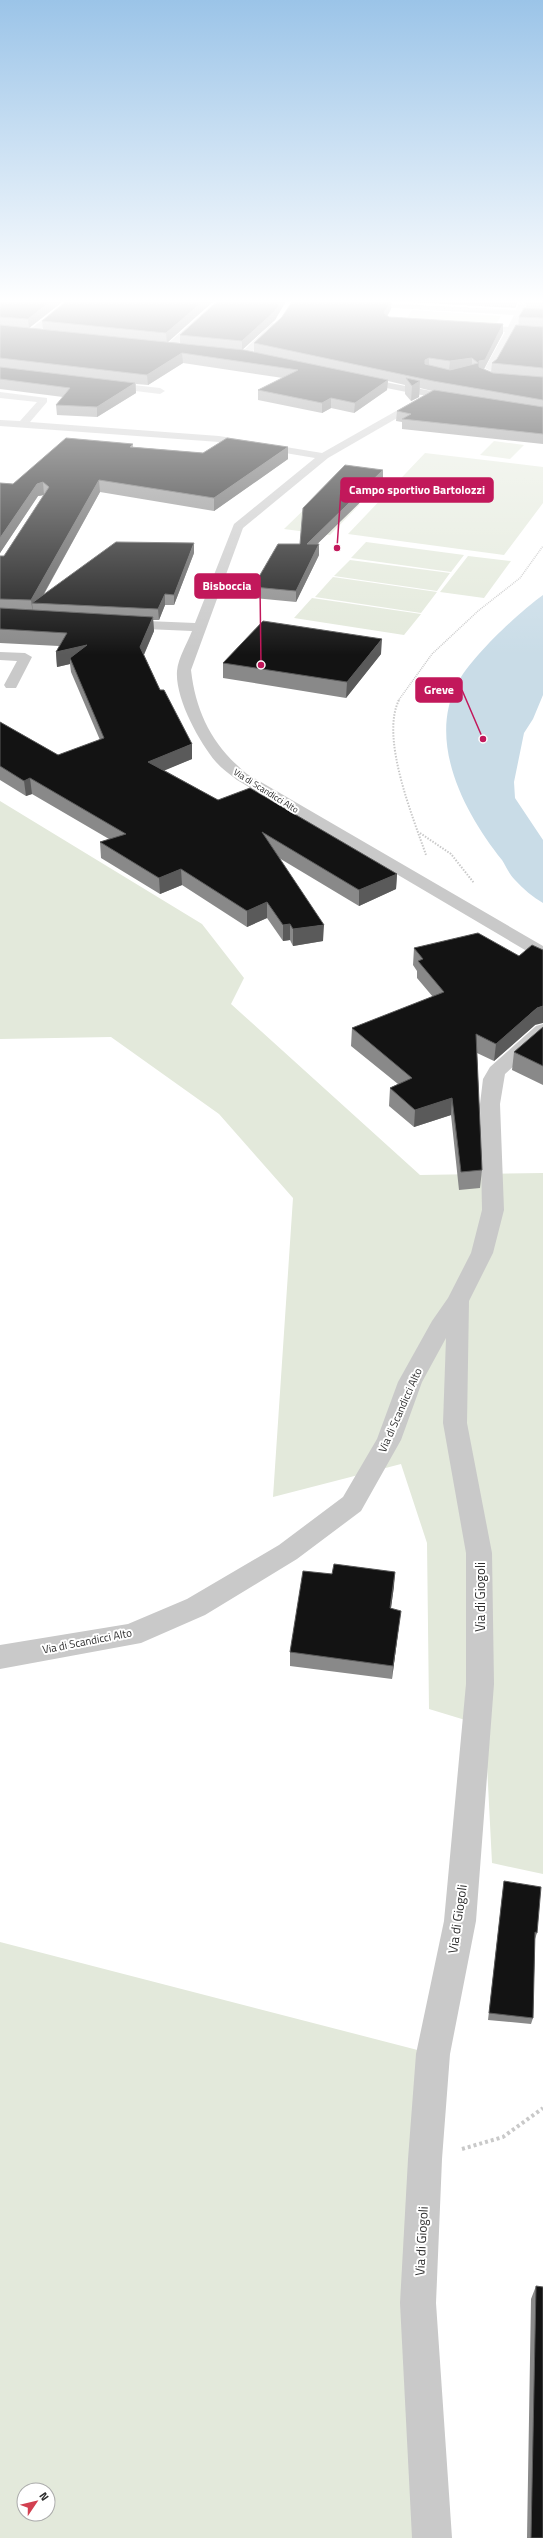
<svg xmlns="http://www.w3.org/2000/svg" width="543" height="2538" viewBox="0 0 543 2538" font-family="'Titillium Web',sans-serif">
  <rect width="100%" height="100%" fill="#fff"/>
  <path fill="#e3e9db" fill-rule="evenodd" d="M412,310L501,316L496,324L407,318Z
    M494,441L524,445L510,459L480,455Z
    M425,453L543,467V503L504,555L348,534Z
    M316,498L360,504L330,535L284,529Z
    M366,542L464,555L451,572L351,558Z
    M468,556L511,561L484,598L440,592Z
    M350,560L450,573L437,591L334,576Z
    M333,577L437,592L421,613L315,597Z
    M312,598L421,614L404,635L294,618Z
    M0,801L202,924L244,978L231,1004L420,1175L543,1173V1874L492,1863L485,1726L429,1709L427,1543L401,1464L273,1497L293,1198L219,1114L111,1037L0,1039Z
    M0,1942L433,2054L432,2538H0ZM24,2490H48V2514H24Z"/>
  <path fill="#c9dce7" d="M543,595V695L533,719L524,733L514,782L515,798L543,840V903C533,897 523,889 515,880C509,874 506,866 502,860C465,814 427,743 457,684C471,657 518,613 543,595Z"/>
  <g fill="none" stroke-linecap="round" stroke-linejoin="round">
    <path stroke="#c9c9c9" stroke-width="1.5" stroke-dasharray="1 1" stroke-linecap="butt" d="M398,701L432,654L478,611L520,578L543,546"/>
    <path stroke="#c9c9c9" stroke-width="2" stroke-dasharray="1.5 1.5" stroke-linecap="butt" d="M399,700C380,738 413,817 426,855
      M420,833L451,854L474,883"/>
    <path stroke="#c9c9c9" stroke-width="4" stroke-dasharray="3 3" stroke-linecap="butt" d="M462,2149L503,2137L543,2108"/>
    <path fill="#c9c9c9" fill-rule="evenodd" d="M69,299H79L34,335H28V331Z
      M219,299H229L172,349H166V345Z
      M285,299H323L328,302L324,304Z
      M521,299L528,301L524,310L543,311V317L522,315L516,328L543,329V335L514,333L495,368L490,371L485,368L505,332L473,330L469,327L473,324L508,327L514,315L362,306L358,304L362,302L516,310Z
      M272,323L279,325L247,357H241V353Z
      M106,382L160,388L165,391L160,394L103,387V383Z
      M0,392L47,398V402L30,422L219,436L322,453L419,398H425V402L328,458L243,528L191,670C196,714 213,746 247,774L543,946V958L537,957L237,780C230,774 222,769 216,762C199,742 175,698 177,671C178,658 188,642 192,631L123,628L117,624L123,620L195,623L234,524L315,458L219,442L0,426V420L20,421L37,402L0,398Z
      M0,652L25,653L32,657L16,688H6L4,685L17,661L0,660Z
      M543,1024V1040L505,1074L500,1104L504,1210L493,1253L469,1301L467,1423L492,1553L494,1684L476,1921L450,2054L442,2159L436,2303L452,2538H412L400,2303L408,2159L416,2054L444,1921L466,1684V1553L443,1423L446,1338L422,1382L401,1440L361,1511L297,1559L205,1615L141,1643L0,1669V1645L128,1624L187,1599L279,1545L343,1497L377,1439L398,1382L432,1321L448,1298L471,1253L482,1210L480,1104L483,1079L490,1067L536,1026Z"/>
    <path fill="#a4a4a4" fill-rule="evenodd" d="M359,377L457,396L462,399L457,402L356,382V378Z"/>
  </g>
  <path fill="#898989" d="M0,299H66L29,328L43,329L42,321L216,299L167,342L180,343V335L286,301L275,320L242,350L254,352V343L282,317L294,299H519L515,308L392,301L391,309L387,316L389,317L503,324V333L484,369L491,372L492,363L497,359L518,326L519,317L526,308L527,299H543V444L402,429V422L396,421L397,411L432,391L420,388L419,397L411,401L405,394V385L388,381L387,390L354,413L331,408L322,413L258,400V390L283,378L183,363L148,385L136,384V393L97,417L57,415L56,405L63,397L0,389Z
    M133,444V447L203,453L288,459L214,511L100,492L43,596L194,553L174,605H165L159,620H153L154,631L144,655L192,759L164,770L218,800L397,874L396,889L359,906L279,858L323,941L293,946L290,940L283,941L267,918L247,927L182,885L160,894L101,858L100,842L109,839L32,794L26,796L0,780V722L58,755L100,740L71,672L70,664L57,667L56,652L59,646L0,643V556H4L44,495L38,496L0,553V483L13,484Z
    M383,470V480L317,544H319V555L296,602L253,598V587L300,544Z
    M381,654L346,698L223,678V663Z
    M414,948L535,1025L494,1061L477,1053L482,1170L480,1188L459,1190L451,1115L414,1127L389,1106L390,1088L398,1084L351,1046L352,1028L433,997L417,978V971L413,965Z
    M543,1027V1085L512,1070L514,1052Z
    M394,1586L391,1608L399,1625L392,1679L290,1666V1652Z
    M504,1881L537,1933L535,1939L533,2018L531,2024L488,2020L503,1888Z
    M536,2286L543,2538H527L531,2299Z"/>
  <path fill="#5a5a5a" d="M54,299H66L29,328L28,319Z
    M206,299H216L167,343L166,333Z
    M282,299H286V301L275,320L242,350V341Z
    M516,299H519L515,308Z
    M392,300L391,309L384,322V313Z
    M503,324V333L484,369L478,370L479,361Z
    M182,353L183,363L148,385L147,375Z
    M429,358V368L425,369V360Z
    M472,358V368L449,370L450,361Z
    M388,380L387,390L354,413L355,403Z
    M420,381L419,397L411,401L412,386Z
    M135,383L136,393L97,417V407Z
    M331,398V408L322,413V403Z
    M288,447V459L214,511V498Z
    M383,470V480L307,554V544Z
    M99,480L100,492L38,604L32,603L33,613V614L31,600Z
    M43,482L44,495L38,496L0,553V538L37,484Z
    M194,543V553L174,605V595Z
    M319,544V555L296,602V591Z
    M165,594V605L159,620L158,609Z
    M153,617L154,631L141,661L140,647Z
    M382,639L381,654L346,698L347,682Z
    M87,645L70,658V664L57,667L56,652Z
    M192,744V759L149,777L148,762Z
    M30,778L32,794L26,796L24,781Z
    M181,869L182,885L160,894L159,878Z
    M397,874L396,889L359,906V890Z
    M267,902V918L247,927V911Z
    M290,924V940L283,941V925Z
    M324,925L323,941L293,946V929Z
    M543,1006V1023L535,1025L494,1061L496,1044L537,1008Z
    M452,1098L451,1115L414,1127L415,1110Z
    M395,1572L394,1586L389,1622L390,1608Z
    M401,1611L399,1625L392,1679L393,1666Z"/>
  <path fill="#131313" stroke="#5a5a5a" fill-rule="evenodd" d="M0,299H54L28,319L0,317Z
    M69,299H206L166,333L42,321Z
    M220,299H282L275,311L242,341L180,335Z
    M294,299H376L392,300L384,313L389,317L503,324L485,360L479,361V367L493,373L543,377V400L433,381L254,343L282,317ZM429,358L450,361L472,358L478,363L450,370L425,364V360Z
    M543,299V301L527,300V299Z
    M524,308L543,309V318L519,317Z
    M0,325L244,350L388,380L355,403L331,398L322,403L258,390L298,370L182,353L147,375L0,358Z
    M516,325L543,327V368L492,363L497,359Z
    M0,367L135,383L97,407L56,405L70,388L0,379Z
    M406,378L420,381L412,386Z
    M434,390L543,407V434L402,419L411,414L397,411Z
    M66,438L133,444L130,447L203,453L227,438L288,447L214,498L99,480L31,600L0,599V556H4L49,487L43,482L37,484L0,538V483L13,484Z
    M345,465L383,470L307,544H319L296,591L253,587L278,544H300L303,508Z
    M116,542L194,543L174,595L165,594L158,609L32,603Z
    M0,608L153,617L140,647L160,690H164L192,744L148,762L218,800L250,788L397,874L359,890L262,832L324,925L293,929L290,924L283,925L267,902L247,911L181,869L159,878L100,842L126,834L30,778L24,781L0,766V722L58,755L104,738L70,658L87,645L56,652L67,633L0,629Z
    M263,621L382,639L347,682L223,663Z
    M478,933L519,956L532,945L543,950V1006L537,1008L496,1044L476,1034L482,1170L461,1172L452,1098L415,1110L390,1088L412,1078L352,1028L444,992L418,961L423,959L414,948Z
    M543,1027V1066L514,1052Z
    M334,1564L395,1572L390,1608L401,1611L393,1666L290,1652L303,1571L332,1574Z
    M504,1881L541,1887L537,1933L535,1932L533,2018L489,2013Z
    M536,2286L543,2287V2538H531Z"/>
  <linearGradient id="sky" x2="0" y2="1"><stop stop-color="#9bc4e8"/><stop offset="0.46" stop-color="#fff"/><stop offset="1" stop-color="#fff" stop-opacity="0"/></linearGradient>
  <rect width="543" height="655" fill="url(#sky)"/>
  <g text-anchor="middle" stroke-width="4" stroke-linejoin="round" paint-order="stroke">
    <g font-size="9" fill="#2c2c2c" stroke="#fff">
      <text transform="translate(266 791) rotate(32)" y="3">Via di Scandicci Alto</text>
    </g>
    <g font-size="11" fill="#2c2c2c" stroke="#fff">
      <text transform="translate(400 1410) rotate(-66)" y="4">Via di Scandicci Alto</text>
      <text transform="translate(87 1641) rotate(-11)" y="4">Via di Scandicci Alto</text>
    </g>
    <g font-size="13" fill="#2c2c2c" stroke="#fff">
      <text transform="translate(480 1597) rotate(-90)" y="5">Via di Giogoli</text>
      <text transform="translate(457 1919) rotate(-82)" y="5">Via di Giogoli</text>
      <text transform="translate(421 2241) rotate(-87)" y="5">Via di Giogoli</text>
    </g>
  </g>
  <path fill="none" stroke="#c2185b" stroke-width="1.5" d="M337 548L341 490M261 665L260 586M483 739L462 690"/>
  <g fill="#c2185b" stroke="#fff" stroke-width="1.5">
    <circle cx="337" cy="548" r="4"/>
    <circle cx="261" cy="665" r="4"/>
    <circle cx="483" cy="739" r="4"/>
  </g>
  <g fill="#c2185b" stroke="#c2185b" stroke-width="1.5">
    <rect x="341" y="478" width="152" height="24" rx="4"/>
    <rect x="195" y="574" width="65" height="24" rx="4"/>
    <rect x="416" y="678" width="46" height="24" rx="4"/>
  </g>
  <g font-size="12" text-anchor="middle" font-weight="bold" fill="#fff">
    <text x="417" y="494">Campo sportivo Bartolozzi</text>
    <text x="227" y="590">Bisboccia</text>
    <text x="439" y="694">Greve</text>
  </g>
  <g transform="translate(36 2502) rotate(55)"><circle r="19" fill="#ffffff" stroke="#ababab"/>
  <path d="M0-3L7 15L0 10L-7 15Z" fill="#d24050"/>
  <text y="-6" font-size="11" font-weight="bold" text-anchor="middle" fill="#2c2c2c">N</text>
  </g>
</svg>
